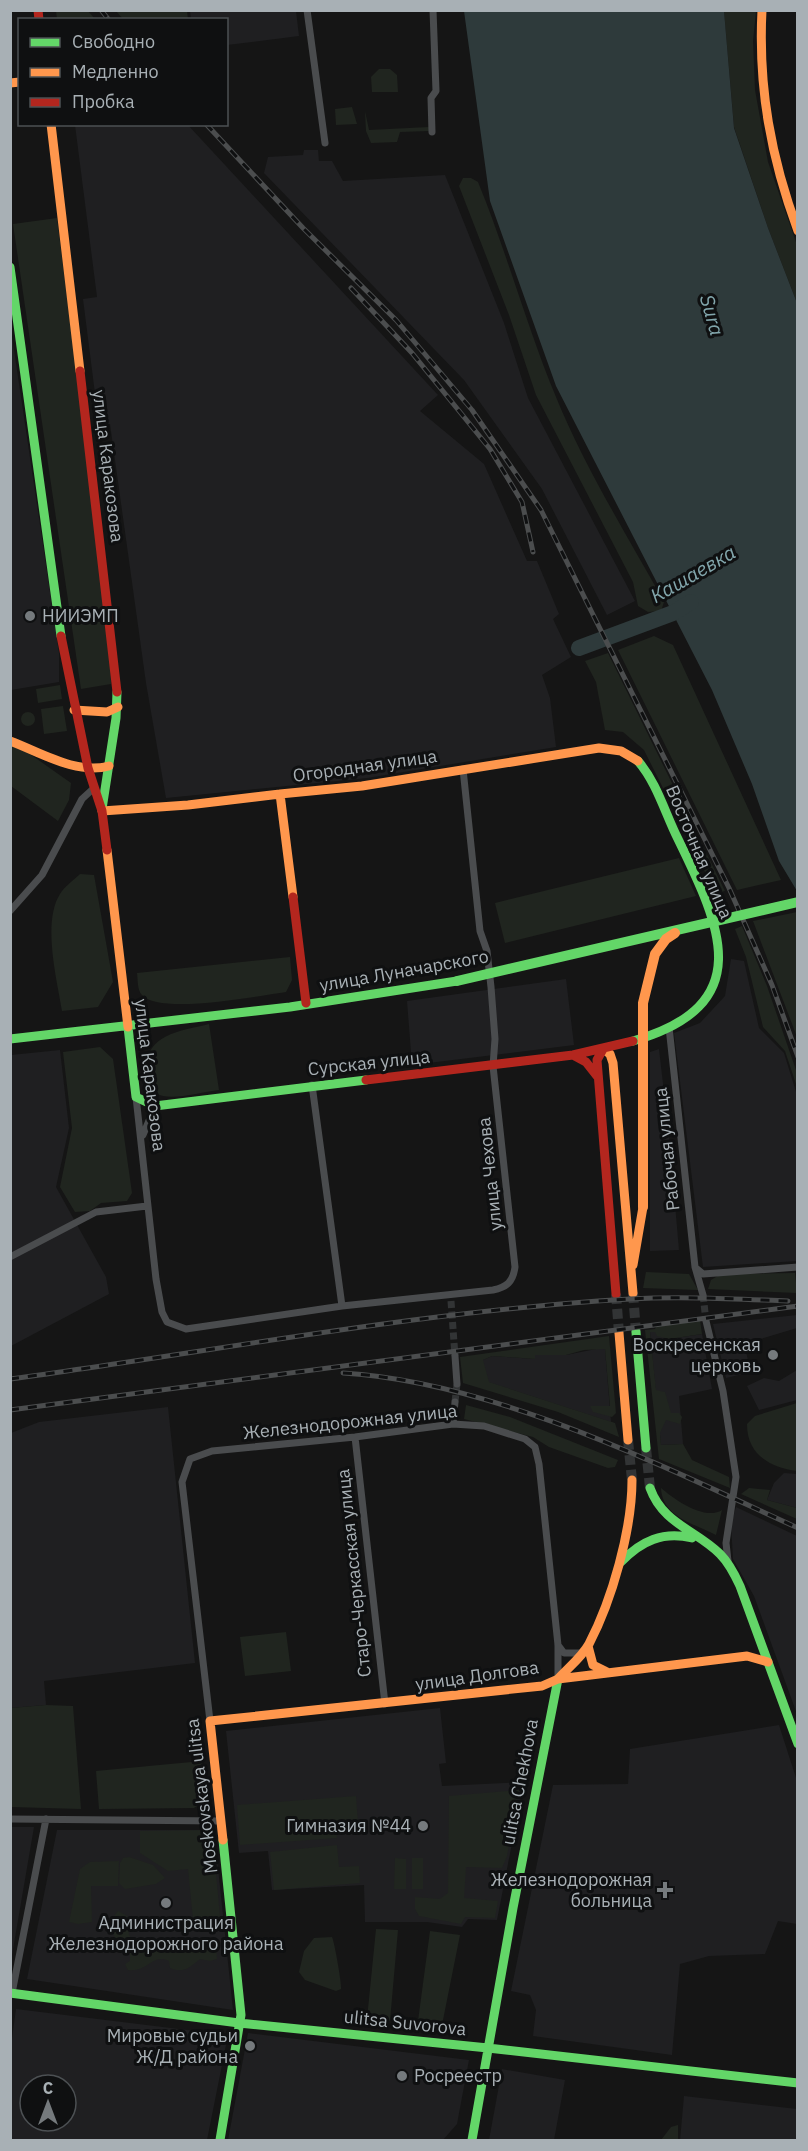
<svg xmlns="http://www.w3.org/2000/svg" width="808" height="2151" viewBox="0 0 808 2151" font-family="'IBM Plex Sans',sans-serif">
  <rect width="100%" height="100%" fill="#151515"/>
  <path fill="#1f1f21" fill-rule="evenodd" d="M190,11H296L299,36L227,45L226,20L191,19Z
    M75,125H188L438,395L420,411L484,464L527,561H537L559,614L553,619L571,657L542,675L550,698L556,747L367,778L166,798L146,683L110,424L99,425L83,299L97,297Z
    M304,150H318L319,161H332L343,181L445,175L504,323L528,398L635,601L607,615L542,489L464,380L264,173L268,157L303,155Z
    M10,323L59,653V682L11,690Z
    M731,959L744,961L759,1028L784,1053L797,1095V1261L703,1267L674,1033L700,1023L725,996Z
    M566,979L574,1045L412,1065L407,1001Z
    M659,1049L669,1136L679,1250L650,1251V1052Z
    M60,1050L69,1128L56,1187L106,1277L109,1294L11,1346V1055Z
    M797,1315V1328L744,1344L751,1372L726,1378L713,1324Z
    M650,1332H655L669,1339L702,1334L712,1389L679,1396L683,1444L661,1445Z
    M601,1348L605,1349L611,1422L488,1382L483,1365V1360L492,1356L535,1359V1355H566Z
    M797,1370V1400L759,1410L747,1386L764,1378L779,1381Z
    M168,1407L195,1663L44,1681L46,1705L11,1708V1433L39,1422Z
    M784,1473L797,1474V1508L767,1500L774,1483Z
    M736,1507L797,1536V1714L754,1596L733,1559L731,1524Z
    M440,1708L446,1763L439,1764L442,1786L524,1782L497,1920L468,1919L462,1927L427,1922H365L364,1885L272,1890L268,1851L239,1853L226,1731Z
    M779,1725L797,1781V1924L778,1921L765,1954L709,1956L680,1964L672,2055L533,2036L536,2010L530,1995L511,1991L553,1785L628,1784L630,1749Z
    M11,1827H34L11,1961L10,1827Z
    M57,1830H214L233,2010L27,1979Z
    M16,2009L228,2035L207,2140H11V2046ZM30,2085H66V2121H30Z
    M248,2033L469,2060L457,2124L443,2140H228Z
    M502,2069L565,2080L554,2140H489Z
    M684,2096L797,2109V2140H680Z"/>
  <path fill="#20251f" d="M56,11H88L95,19H57Z
    M116,11H187L188,19H123Z
    M724,11H756L753,41L755,90L768,162L797,245V303L768,228L734,127Z
    M379,69H390L397,75L398,92H372L371,77Z
    M352,107L357,124L336,125L335,109Z
    M365,111L369,130L429,127V131L400,132L397,142L371,143L366,131Z
    M463,178H471L478,182C507,253 527,327 556,397C585,468 627,535 664,602L661,611L648,612L638,606L633,582L536,395L509,315L459,186Z
    M57,218L110,639L111,684L81,689L13,224Z
    M654,636L673,645L781,880L737,890L618,650Z
    M608,653L725,891L716,893L708,878L644,750L623,732L605,730L596,682L585,661Z
    M60,685L62,699L38,703L36,689Z
    M63,706L67,731L44,734L41,709Z
    M21 719a7 7 0 1 1 14 0a7 7 0 1 1-14 0Z
    M10,746L27,752L71,783L69,800L58,821L11,786Z
    M679,858L696,896L505,943L495,903Z
    M80,874L94,875L113,982L98,1007L62,1011C57,980 42,922 60,894C65,886 74,880 80,874Z
    M797,912H798L797,1037L753,921Z
    M742,926L767,986L797,1073V1087L785,1051L763,1027L746,957L735,929Z
    M290,957L292,980L286,992C258,996 159,1015 142,995C137,990 138,980 137,973Z
    M209,1024L219,1090C202,1092 179,1099 163,1096C153,1094 147,1086 146,1076C143,1034 177,1032 209,1024Z
    M100,1047L113,1059L132,1193L127,1201L101,1203L90,1211L75,1212L60,1187L72,1128L63,1052Z
    M646,1272L689,1274L698,1290L643,1288Z
    M795,1273L797,1293L708,1289L711,1280L721,1274Z
    M700,1320L702,1334L669,1339L657,1336L655,1332H650L656,1390L665,1392L671,1413H679L682,1417L680,1424L666,1420L660,1433L661,1445L683,1444L692,1460L729,1477L730,1488L659,1459L645,1330L655,1329L657,1325Z
    M609,1336L616,1413L612,1417L593,1412L590,1406H610L605,1349L584,1350L566,1355H535V1359L492,1356L483,1360L489,1382L615,1423L619,1437L558,1412L463,1383L460,1357Z
    M797,1403V1471C770,1467 747,1455 747,1424L755,1416Z
    M466,1405L510,1417L618,1460L615,1467L608,1468L549,1447L533,1437L464,1419Z
    M661,1488C675,1500 705,1521 722,1510L716,1535C695,1524 662,1517 661,1488Z
    M749,1488L770,1490L767,1500L797,1508V1519L741,1494Z
    M286,1632L291,1671L245,1676L240,1637Z
    M46,1705L73,1706L81,1809L11,1807V1708Z
    M202,1761L206,1800L194,1808L99,1809L96,1771Z
    M519,1790L507,1856L502,1868L466,1867L464,1898L498,1901L495,1918L465,1917L461,1924L419,1916L415,1909V1897L440,1899L448,1893L449,1796Z
    M356,1796L358,1823L336,1825L337,1838L240,1845L237,1805Z
    M212,1830L221,1927L194,1930L188,1869L168,1871L140,1853V1831Z
    M337,1845L339,1867L359,1866L360,1883L274,1890L270,1852Z
    M129,1857L153,1865L165,1878L156,1884L125,1889L119,1883L120,1863L123,1858Z
    M395,1858L406,1859V1889H394Z
    M412,1858H423V1889H412Z
    M119,1861L118,1886H91L92,1922L78,1924L69,1922L80,1869L90,1862Z
    M118,1911L127,1916L129,1935L136,1942L183,1944L208,1937L216,1945L217,1959L210,1961L200,1959C190,1967 184,1974 170,1968L169,1961C152,1953 148,1973 128,1970L125,1964L130,1961V1951L116,1942L110,1921Z
    M376,1929L398,1930L390,2021L367,2019Z
    M430,1931L460,1935L442,2025L418,2021Z
    M332,1937C334,1940 342,1984 341,1989L336,1991L305,1980L299,1972L304,1951L314,1938Z
    M678,2125V2140H661L671,2127Z"/>
  <path fill="#2e3a3b" d="M464,11H724L734,128L768,228L797,303V891L779,861L752,784L712,690L556,386L490,201Z"/>
  <g fill="none" stroke-linecap="round" stroke-linejoin="round">
    <path stroke="#2e3a3b" stroke-width="16" d="M579,648L673,613L691,602"/>
    <path stroke="#323435" stroke-width="7" stroke-dasharray="7 3.5" stroke-linecap="butt" d="M703,1295L706,1321
      M451,1301L455,1356
      M455,1402L457,1384"/>
    <path stroke="#323435" stroke-width="10" stroke-dasharray="10 5" stroke-linecap="butt" d="M633,1293L636,1332
      M616,1294L619,1333
      M628,1440L632,1480
      M646,1448L650,1488"/>
    <path stroke="#4a4c4e" stroke-width="7" d="M307,10L325,143
      M432,132L431,98L436,91L433,10
      M10,911L42,875L82,799L94,788
      M669,1027L695,1267L703,1295
      M312,1085L342,1306
      M136,1097L156,1279L162,1312L167,1322L186,1329L342,1306L493,1290C507,1287 513,1282 515,1267L493,1066L495,1039L491,987L487,951L480,931L463,769
      M143,1135L155,1106
      M10,1257L96,1212L147,1206
      M697,1269L703,1274L798,1267
      M706,1321L723,1391L736,1477L726,1543L728,1561
      M455,1356L457,1384
      M453,1424L455,1402
      M355,1437L385,1704
      M558,1645L564,1653H581
      M210,1721L182,1482L190,1459L212,1451L355,1437L453,1424L484,1426L525,1439L535,1447L539,1464L558,1645V1677
      M10,1819L221,1821
      M12,1993L46,1819"/>
    <path stroke="#63d668" stroke-width="9" d="M10,267L61,636
      M102,809L116,718L117,692
      M128,1027L136,1097L155,1106L366,1080
      M10,1039L290,1007L457,981
      M633,1041C758,1005 721,927 678,839C665,813 657,783 638,761
      M636,1332L646,1448
      M650,1488C663,1524 696,1530 720,1554C729,1563 735,1575 740,1586L798,1744
      M621,1562C641,1541 663,1531 692,1538
      M10,1993L239,2023L488,2048
      M488,2048L798,2083
      M220,2140L241,2015L223,1840
      M472,2140L513,1908L558,1679"/>
    <path stroke="#ff974d" stroke-width="9" d="M762,10C758,88 771,158 798,231
      M10,83L20,82
      M51,124L80,371
      M74,710L107,712L118,707
      M10,741C40,752 76,775 109,766
      M102,811L188,805L280,794
      M107,850L128,1027
      M293,897L280,794L362,786L599,748L621,751L638,761
      M603,1049L610,1054L613,1063L633,1293
      M633,1265L643,1207
      M619,1333L628,1440
      M588,1646L593,1665L607,1672
      M558,1679C568,1668 582,1657 589,1644C612,1600 632,1530 632,1480
      M558,1679L747,1656L768,1662
      M223,1840L210,1721L542,1686L558,1679"/>
    <path stroke="#b3261e" stroke-width="9" d="M38,10L39,20
      M80,371L117,692
      M61,636L88,768L102,811L107,850
      M293,897L306,1003
      M603,1049L597,1060L616,1294
      M573,1055L586,1062L597,1076
      M366,1080L573,1055L633,1041"/>
    <defs>
      <path id="rail" d="M101,10L109,20
        M206,124L303,228L396,320L472,410L541,510L729,888L772,985L798,1057
        M351,288L412,353L490,449L522,502L533,552
        M343,1373C494,1382 660,1465 798,1528
        M10,1379C217,1351 422,1311 630,1299C683,1296 735,1299 788,1301
        M10,1410L798,1306"/>
    </defs>
    <use href="#rail" stroke="#4b4d4e" stroke-width="5"/>
    <use href="#rail" stroke="#0f1011" stroke-width="3" stroke-dasharray="9" stroke-linecap="butt"/>
    <path stroke="#63d668" stroke-width="10" d="M457,981L798,902"/>
    <path stroke="#ff974d" stroke-width="10" d="M643,1207V1003L655,954L666,939L675,933"/>
  </g>
  <g fill="#757a7d" stroke="#0f1011" stroke-width="2">
    <circle cx="30" cy="616" r="6"/>
    <circle cx="773" cy="1355" r="6"/>
    <circle cx="423" cy="1826" r="6"/>
    <path d="M662 1881h6v6h6v6h-6v6h-6v-6h-6v-6h6z"/>
    <circle cx="166" cy="1903" r="6"/>
    <circle cx="250" cy="2046" r="6"/>
    <circle cx="402" cy="2076" r="6"/>
  </g>
  <g text-anchor="middle" stroke-width="6" stroke-linejoin="round" paint-order="stroke">
    <g font-size="18" fill="#a8b0b5" stroke="#0f1011">
      <text transform="translate(108 466) rotate(83)" y="6">улица Каракозова</text>
      <text transform="translate(365 766) rotate(-8)" y="6">Огородная улица</text>
      <text transform="translate(699 852) rotate(67)" y="6">Восточная улица</text>
      <text transform="translate(404 971) rotate(-10)" y="6">улица Луначарского</text>
      <text transform="translate(369 1063) rotate(-6)" y="6">Сурская улица</text>
      <text transform="translate(150 1075) rotate(83)" y="6">улица Каракозова</text>
      <text transform="translate(667 1149) rotate(-96)" y="6">Рабочая улица</text>
      <text transform="translate(490 1174) rotate(-96)" y="6">улица Чехова</text>
      <text transform="translate(350 1422) rotate(-6)" y="6">Железнодорожная улица</text>
      <text transform="translate(354 1573) rotate(-96)" y="6">Старо-Черкасская улица</text>
      <text transform="translate(477 1676) rotate(-8)" y="6">улица Долгова</text>
      <text transform="translate(520 1782) rotate(-79)" y="6">ulitsa Chekhova</text>
      <text transform="translate(202 1796) rotate(-97)" y="6">Moskovskaya ulitsa</text>
      <text transform="translate(405 2023) rotate(6)" y="6">ulitsa Suvorova</text>
    </g>
    <g font-size="18" fill="#a8b0b5" stroke="#0f1011" text-anchor="end">
      <text x="42" y="622" text-anchor="start">НИИЭМП</text>
      <text x="761" y="1351">Воскресенская<tspan x="761" dy="21">церковь</tspan></text>
      <text x="411" y="1832">Гимназия №44</text>
      <text x="652" y="1886">Железнодорожная<tspan x="652" dy="21">больница</tspan></text>
      <text x="166" y="1929" text-anchor="middle">Администрация<tspan x="166" dy="21">Железнодорожного района</tspan></text>
      <text x="238" y="2042">Мировые судьи<tspan x="238" dy="21">Ж/Д района</tspan></text>
      <text x="414" y="2082" text-anchor="start">Росреестр</text>
    </g>
    <g font-size="20" font-style="italic" fill="#82a6ac" stroke="#0f1011">
      <text transform="translate(712 315) rotate(74)" y="7">Sura</text>
      <text transform="translate(693 574) rotate(-30)" y="7">Кашаевка</text>
    </g>
  </g>
  <rect width="808" height="2151" fill="none" stroke="#a8b0b5" stroke-width="24"/>
  <rect x="18" y="18" width="210" height="108" fill="#0f1011" stroke="#4c5053" stroke-width="1.5"/>
  <rect x="30" y="38" width="30" height="9" fill="#63d668" stroke="#4c5053" stroke-width="1.5"/>
  <text x="72" y="48" font-size="18" fill="#a8b0b5">Свободно</text>
  <rect x="30" y="68" width="30" height="9" fill="#ff974d" stroke="#4c5053" stroke-width="1.5"/>
  <text x="72" y="78" font-size="18" fill="#a8b0b5">Медленно</text>
  <rect x="30" y="98" width="30" height="9" fill="#b3261e" stroke="#4c5053" stroke-width="1.5"/>
  <text x="72" y="108" font-size="18" fill="#a8b0b5">Пробка</text>
  <g transform="translate(48 2103)"><circle r="28" fill="#0f1011" stroke="#4c5053" stroke-width="1.5"/>
  <path d="M0-4.5L10 22L0 15L-10 22Z" fill="#757a7d"/>
  <text y="-9" font-size="16" font-weight="bold" text-anchor="middle" fill="#a8b0b5">С</text>
  </g>
</svg>
